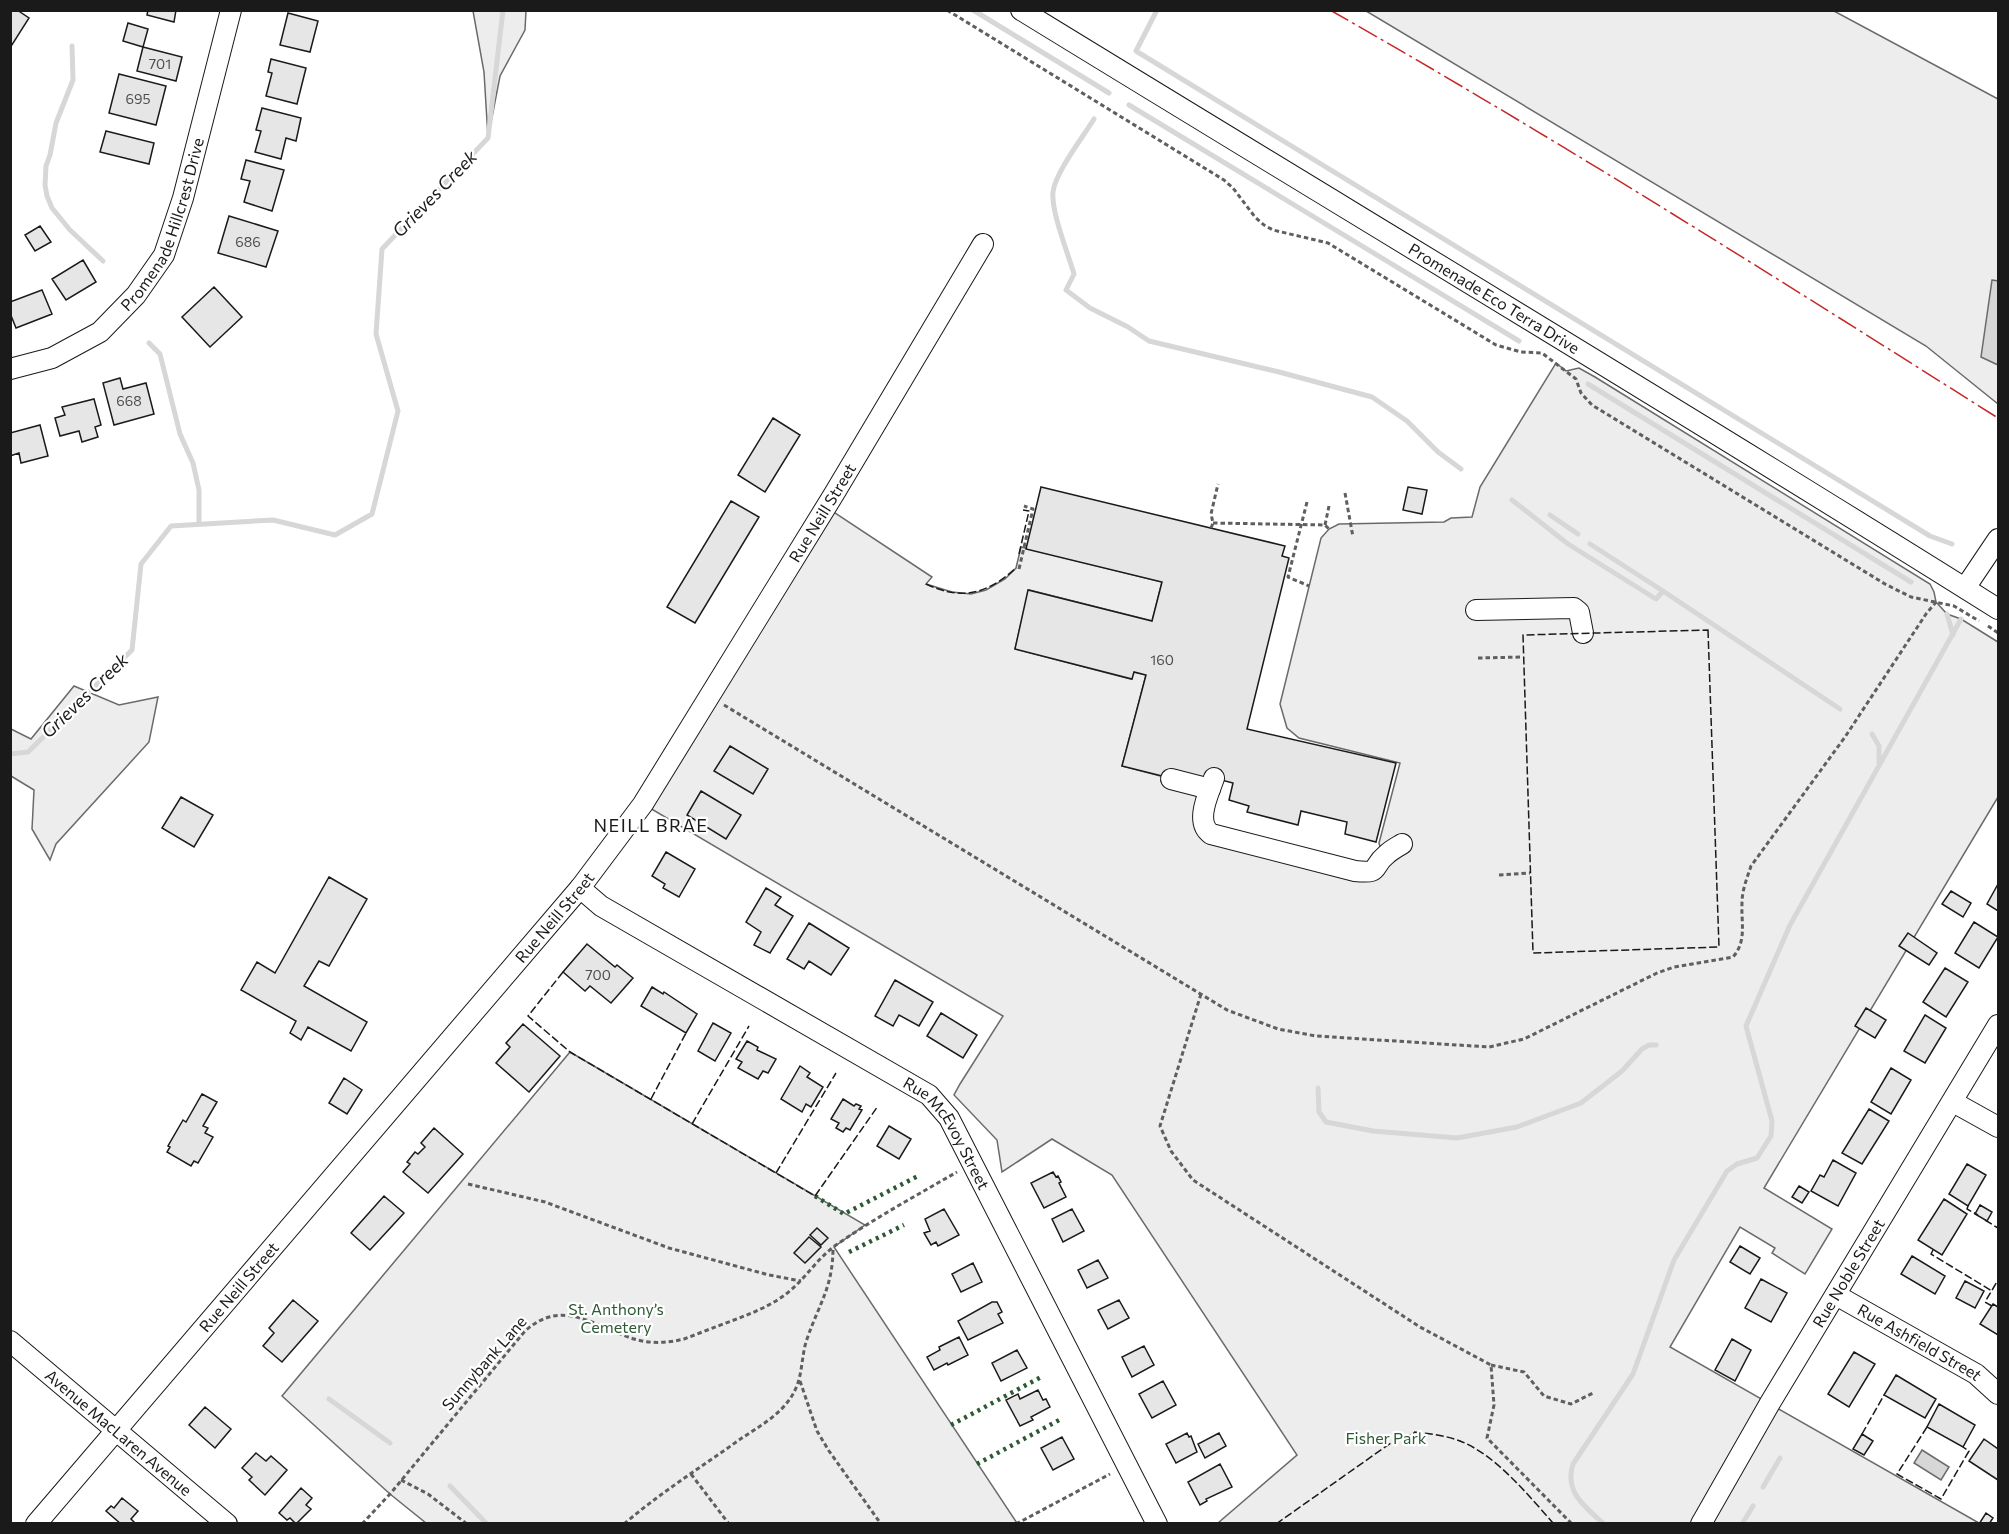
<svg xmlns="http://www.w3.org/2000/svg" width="2009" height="1534" viewBox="0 0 2009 1534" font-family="Commissioner,sans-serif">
  <rect width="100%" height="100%" fill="#fff"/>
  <path fill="#ededed" stroke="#6a6a6a" stroke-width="1.5" d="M473,11H526L525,30L500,76L488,138L484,72Z
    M1366,11H1834L1998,99V404L1926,346Z
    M1556,363L1566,371L1579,368L1595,377L1930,584L1934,592L1936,602L1947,614L1961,619L1998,642V797L1764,1188L1832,1229L1805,1274L1772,1253L1775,1248L1740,1227L1670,1347L1979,1523H1218L1297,1455L1112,1175L1052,1139L1002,1172L997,1140L954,1095L960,1084L1003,1016L643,804L826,507L932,577L926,584L952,592L971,594L986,590L1005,579L1016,568L1021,547L1162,582L1152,621L1029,590L1015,649L1131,679L1134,672L1146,675L1122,766L1210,789L1203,824L1368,873L1381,850L1379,843L1400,763L1299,738L1287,728L1280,704L1321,538L1329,529L1339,524L1444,522L1451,518L1472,517L1480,487Z
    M74,686L119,705L158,697L149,742L56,844L50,860L32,829L34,790L11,776V729L31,739Z
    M570,1052L865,1225L834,1247L1017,1523H426L390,1494L282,1396Z"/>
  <path fill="#d7d7d7" stroke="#6a6a6a" stroke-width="1.5" d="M1992,280L1998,281V365L1981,357Z
    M1922,1450L1949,1467L1941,1480L1914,1463Z"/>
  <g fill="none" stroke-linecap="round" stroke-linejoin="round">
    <path stroke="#d7d7d7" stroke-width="5" d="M973,10L1109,93
      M1157,10L1136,51L1930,536L1952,544
      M72,46L73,80L56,123L50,155L46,166L45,185L47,196L52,208L70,230L103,261
      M1129,105L1519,341
      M1094,119C1083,137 1055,173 1053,192C1051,212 1068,253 1074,274L1066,290L1090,308L1128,327L1149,341L1279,372L1372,397L1407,421L1438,452L1461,469
      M149,343L160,354L180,434L193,463L199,490V524
      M1588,384L1911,582
      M1512,500L1568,544L1656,599L1663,591L1840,709
      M1550,515L1578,534
      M1590,544L1663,591
      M1947,614L1953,635
      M1872,734L1879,746V763
      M10,754L28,752L132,650L141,564L171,526L273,520L335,535L372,514L398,411L376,334L382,249L488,138L503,10
      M1318,1088L1319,1112L1326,1122L1373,1131L1457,1138L1517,1127L1581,1103L1622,1071L1642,1049L1649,1045H1656
      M329,1399L390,1443
      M450,1486L487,1524
      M1763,1487L1780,1458
      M1604,1524C1585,1507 1564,1492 1573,1464L1633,1374L1674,1260L1727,1171L1737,1164L1757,1158L1771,1136L1772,1121L1746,1026L1790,925L1961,619
      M1742,1524L1753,1506"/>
  </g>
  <path fill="#e6e6e6" stroke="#1a1a1a" stroke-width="1.5" d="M10,10H17L29,18L10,48Z
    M148,10H176L174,22L147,15Z
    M288,13L318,21L310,52L280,45Z
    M128,23L148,29L143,47L123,41Z
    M143,47L182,57L176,81L137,71Z
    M271,59L306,68L297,104L266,96L272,73L268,72Z
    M119,74L166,86L156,125L109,113Z
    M262,108L301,118L296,141L286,138L281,159L255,152L261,131L256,130Z
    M106,131L154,143L149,164L100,152Z
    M246,160L284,170L272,211L244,202L250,181L241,179Z
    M229,216L278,231L266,267L218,253Z
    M40,226L51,242L35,251L25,235Z
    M83,260L96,282L66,300L52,279Z
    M214,287L242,317L210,347L182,317Z
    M42,290L52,314L16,328L10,313V302Z
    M120,378L123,389L146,383L154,414L114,425L103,383Z
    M94,399L101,425L95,427L98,437L82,442L79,431L60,436L55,418L65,415L62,407Z
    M773,418L800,435L765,492L738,475Z
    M40,425L48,456L21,463L19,453L10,456V433Z
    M1041,487L1285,546L1282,556L1289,558L1247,729L1396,763L1376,842L1345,834L1347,822L1301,811L1298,825L1247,812L1249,806L1229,800L1233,783L1214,778L1206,787L1122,766L1146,675L1134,672L1132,679L1015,649L1028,590L1152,621L1162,582L1026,549Z
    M1408,487L1427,490L1422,514L1403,510Z
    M731,501L759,517L695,623L667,607Z
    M730,746L768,769L753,794L714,771Z
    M701,791L741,815L726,839L687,815Z
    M181,797L213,815L194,847L162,828Z
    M666,852L695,869L679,897L663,888L665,884L652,876Z
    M329,877L367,899L329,966L319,961L304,986L367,1022L351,1051L308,1027L301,1040L290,1033L296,1021L241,990L257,962L275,973Z
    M1998,884V911L1987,904Z
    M766,888L781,897L775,905L793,916L770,953L754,945L761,932L746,922Z
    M1951,891L1971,903L1963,917L1942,904Z
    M1974,922L1998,937L1979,968L1955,953Z
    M809,923L849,948L831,975L809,961L804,969L787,959Z
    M1908,933L1937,953L1929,965L1899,946Z
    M587,944L615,967L617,965L633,978L611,1003L590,986L585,991L563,972Z
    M1945,968L1968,982L1946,1017L1923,1002Z
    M895,980L933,1002L919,1026L899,1015L893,1026L875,1016Z
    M652,987L663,994L664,992L697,1014L686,1033L641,1006Z
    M1866,1008L1886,1020L1875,1038L1855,1026Z
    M941,1013L977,1035L963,1058L927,1036Z
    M1925,1015L1946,1028L1925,1063L1904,1051Z
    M713,1023L731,1033L715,1061L698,1051Z
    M523,1024L560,1056L529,1092L496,1063L510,1047L506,1043Z
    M747,1041L758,1047L757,1050L776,1059L768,1073L763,1071L758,1079L738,1068L742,1062L736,1059Z
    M800,1066L810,1073L807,1077L823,1087L811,1107L806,1104L802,1112L781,1099Z
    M1891,1068L1911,1080L1891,1114L1871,1102Z
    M344,1078L362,1090L347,1114L329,1103Z
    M202,1094L217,1102L203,1126L208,1128L205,1133L213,1137L198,1163L194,1161L191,1166L167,1152L170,1147L168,1146L183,1120L186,1122Z
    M843,1099L854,1106L856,1104L861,1106L859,1109L862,1110L850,1130L846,1128L843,1132L836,1128L839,1123L831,1119Z
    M1869,1109L1889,1121L1862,1164L1842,1153Z
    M889,1126L911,1139L899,1159L877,1146Z
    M434,1128L463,1154L428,1193L403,1172L410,1164L407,1162L415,1152L418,1154L425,1147L421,1143Z
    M1833,1160L1856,1173L1838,1206L1811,1191L1820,1175L1824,1177Z
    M1967,1164L1986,1175L1968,1206L1949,1194Z
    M1053,1172L1056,1177L1058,1176L1061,1182L1059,1183L1066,1197L1044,1208L1031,1183Z
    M1799,1186L1809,1192L1802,1203L1792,1197Z
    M384,1196L404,1213L370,1250L351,1233Z
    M1944,1199L1967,1214L1942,1255L1918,1240Z
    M1980,1205L1992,1212L1987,1221L1975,1214Z
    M944,1209L959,1235L938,1246L936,1242L931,1245L924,1233L930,1231L925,1219Z
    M1072,1209L1084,1231L1063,1242L1052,1219Z
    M817,1228L828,1238L821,1245L810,1235Z
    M809,1237L821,1247L805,1263L794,1253Z
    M1740,1246L1760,1258L1750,1274L1730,1262Z
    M1912,1256L1945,1276L1935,1294L1901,1274Z
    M1098,1260L1108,1278L1087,1288L1078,1270Z
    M973,1263L982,1282L961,1292L952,1274Z
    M1761,1279L1787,1293L1771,1322L1745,1308Z
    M1965,1281L1984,1291L1975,1308L1956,1298Z
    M293,1300L318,1321L282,1362L263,1346L274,1333L269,1328Z
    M1119,1300L1129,1318L1108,1329L1098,1310Z
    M992,1302H997L1002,1312L998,1314L1003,1323L968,1340L958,1321Z
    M1993,1304L1998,1307V1335L1980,1324Z
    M959,1337L968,1355L948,1365L947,1363L934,1370L927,1357L940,1350L939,1347Z
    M1732,1339L1751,1350L1735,1381L1715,1370Z
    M1144,1346L1154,1365L1132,1377L1122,1357Z
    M1017,1350L1027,1368L1001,1381L992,1363Z
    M1854,1352L1875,1364L1849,1407L1828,1394Z
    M1896,1375L1936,1399L1925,1418L1884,1395Z
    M1163,1381L1176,1405L1152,1418L1139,1394Z
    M1038,1390L1043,1400L1046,1399L1050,1407L1031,1417L1033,1420L1020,1426L1006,1400L1018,1394L1020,1399Z
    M1939,1404L1975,1425L1963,1447L1927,1427Z
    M205,1407L231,1429L215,1448L189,1425Z
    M1187,1433L1189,1437L1191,1436L1197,1452L1176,1463L1166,1444Z
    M1219,1433L1226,1446L1205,1458L1198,1444Z
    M1862,1434L1873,1441L1864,1455L1853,1449Z
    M1062,1437L1074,1459L1053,1470L1041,1448Z
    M1984,1439L1998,1449V1480L1969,1461Z
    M256,1453L266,1461L271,1456L287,1470L265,1495L249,1480L252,1477L242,1468Z
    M1220,1464L1232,1487L1206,1499L1207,1501L1200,1505L1188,1482Z
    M301,1488L312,1498L306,1505L311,1509L296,1524L290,1518L287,1520L279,1513Z
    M122,1498L138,1511L131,1519L136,1524H121L106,1511L111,1506L114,1508Z
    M1986,1513L1993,1518L1989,1524H1979Z"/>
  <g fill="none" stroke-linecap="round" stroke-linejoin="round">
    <defs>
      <g id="minor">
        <path id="s1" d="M1021,10C1347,210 1675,406 1998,609"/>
        <path id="s2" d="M10,369L52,358L100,332L136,295L164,255L183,198L231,10"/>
        <path d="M1965,588L1998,539"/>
        <path d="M1476,610L1574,608L1579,612L1583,633"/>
        <path d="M1214,778C1209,793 1194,822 1211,834L1355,871C1382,874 1371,867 1386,855C1391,850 1397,847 1402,844"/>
        <path d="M1171,779L1210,789"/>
        <path id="s3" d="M580,888L601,906L929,1095L949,1118L1157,1524"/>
        <path d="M1953,1102L1998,1127"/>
        <path id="s4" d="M1836,1295L1976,1374L1998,1394"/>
        <path id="s5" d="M10,1341L227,1524"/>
        <path id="s6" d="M36,1524L580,888L643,804L834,494L983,244"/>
        <path id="s7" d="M1701,1524L1770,1403L1998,1025"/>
      </g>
    </defs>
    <use href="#minor" stroke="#1a1a1a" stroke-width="22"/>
    <path stroke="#5f5f5f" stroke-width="3" stroke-dasharray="4.5 3" stroke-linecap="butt" d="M947,10L1224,180L1233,188L1255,217L1264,225L1273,230L1328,243L1496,345L1521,352L1542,353L1576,379L1581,393L1592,405L1885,584L1911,597L1954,606L1979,621
      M1345,493L1353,537
      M1307,502L1288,577L1309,586
      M1213,523L1325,525L1329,529
      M1325,525L1329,506
      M1211,528L1213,523L1211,514L1218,484
      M1019,569L1033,509L1024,506
      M1988,626L1998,633
      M1478,658L1523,657
      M724,705L1227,1010L1278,1029L1316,1036L1489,1047L1524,1039L1657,973L1674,967L1733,957C1747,941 1741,923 1742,903C1742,890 1747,878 1751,866L1845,737L1926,614L1936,602
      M1499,875L1530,873
      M1201,994L1160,1126L1171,1151L1193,1180L1420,1327L1491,1365L1494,1405L1487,1438L1572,1524
      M468,1184L545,1202L669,1248L769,1275L801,1281
      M1491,1365L1524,1372L1544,1396L1571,1404L1593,1393
      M800,1381L817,1431L829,1451L881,1524
      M691,1474L729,1524
      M401,1480L428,1494L467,1524
      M362,1524L390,1494L525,1331C563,1297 595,1327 634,1339C650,1344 668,1343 684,1339C695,1335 707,1330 718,1326C744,1316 770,1308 791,1290C807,1276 819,1257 836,1245C875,1218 917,1195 957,1172
      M624,1524C660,1493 700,1468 739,1440C758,1427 783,1414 794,1392C803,1376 801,1356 807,1339C819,1304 833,1287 833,1248
      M1016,1524L1110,1474"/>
    <use href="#minor" stroke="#fff" stroke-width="20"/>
    <path stroke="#2b5a34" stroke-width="4.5" stroke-dasharray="3 4.5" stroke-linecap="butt" d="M815,1196L844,1214L920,1175
      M849,1252L904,1225
      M951,1425L1043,1376
      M977,1464L1063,1418"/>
    <path stroke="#1a1a1a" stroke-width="1.5" stroke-dasharray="8 3" stroke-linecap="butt" d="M1019,554L1029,511L1023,510
      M926,584C962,601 987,594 1016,568
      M1708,630L1719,947L1533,953L1523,635Z
      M563,972L528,1016L570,1052L815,1196L878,1106
      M651,1099L686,1033
      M692,1124L749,1026
      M776,1173L836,1073
      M1968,1206L1967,1209L1978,1215
      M1985,1220L1998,1228
      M1933,1250L1931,1254L1992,1291
      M1992,1306L1985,1302L1998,1280
      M1927,1427L1897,1474L1941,1499L1969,1451L1963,1447
      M1414,1432C1429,1434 1445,1435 1460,1441C1496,1455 1528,1495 1554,1524
      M1862,1434L1884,1395
      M1276,1524L1395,1440L1414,1433"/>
    <path stroke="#c62828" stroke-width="1.5" stroke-dasharray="21 4.5 3 4.5" stroke-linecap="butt" d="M1330,10C1557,139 1778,279 1998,418"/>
  </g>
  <g text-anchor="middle" stroke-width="4.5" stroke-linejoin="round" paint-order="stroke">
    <g font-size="14" fill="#4d4d4d">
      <text x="160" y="69">701</text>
      <text x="138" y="104">695</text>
      <text x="248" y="247">686</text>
      <text x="129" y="406">668</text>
      <text x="1162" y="665">160</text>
      <text x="598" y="980">700</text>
    </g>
    <g font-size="16" fill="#1a1a1a" stroke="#fff">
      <text dy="6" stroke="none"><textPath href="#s2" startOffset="226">Promenade Hillcrest Drive</textPath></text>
      <text dy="6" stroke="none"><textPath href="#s1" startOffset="554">Promenade Eco Terra Drive</textPath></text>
      <text dy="6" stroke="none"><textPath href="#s6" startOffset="1284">Rue Neill Street</textPath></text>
      <text dy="6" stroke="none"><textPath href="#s6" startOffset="798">Rue Neill Street</textPath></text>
      <text dy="6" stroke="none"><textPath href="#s3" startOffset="447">Rue McEvoy Street</textPath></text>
      <text dy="6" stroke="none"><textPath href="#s7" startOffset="291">Rue Noble Street</textPath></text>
      <text dy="6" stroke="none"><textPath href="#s6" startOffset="312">Rue Neill Street</textPath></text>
      <text dy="6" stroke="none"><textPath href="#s4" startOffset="96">Rue Ashfield Street</textPath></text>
      <text transform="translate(484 1363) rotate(-49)" y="6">Sunnybank Lane</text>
      <text dy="6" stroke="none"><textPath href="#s5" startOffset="142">Avenue MacLaren Avenue</textPath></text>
    </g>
    <g font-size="16" fill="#2b5a34" stroke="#fff">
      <text x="616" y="1315">St. Anthony’s<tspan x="616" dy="18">Cemetery</tspan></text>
      <text x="1386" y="1444">Fisher Park</text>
    </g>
    <g font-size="18" font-style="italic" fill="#1a1a1a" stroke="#fff">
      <text transform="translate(435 194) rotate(-46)" y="6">Grieves Creek</text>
      <text transform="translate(85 696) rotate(-44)" y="6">Grieves Creek</text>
    </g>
    <g font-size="18" letter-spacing="1.5" fill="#1a1a1a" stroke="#fff">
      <text x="651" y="832">NEILL BRAE</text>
    </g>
  </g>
  <rect width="2009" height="1534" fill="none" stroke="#1a1a1a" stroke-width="24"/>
</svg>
